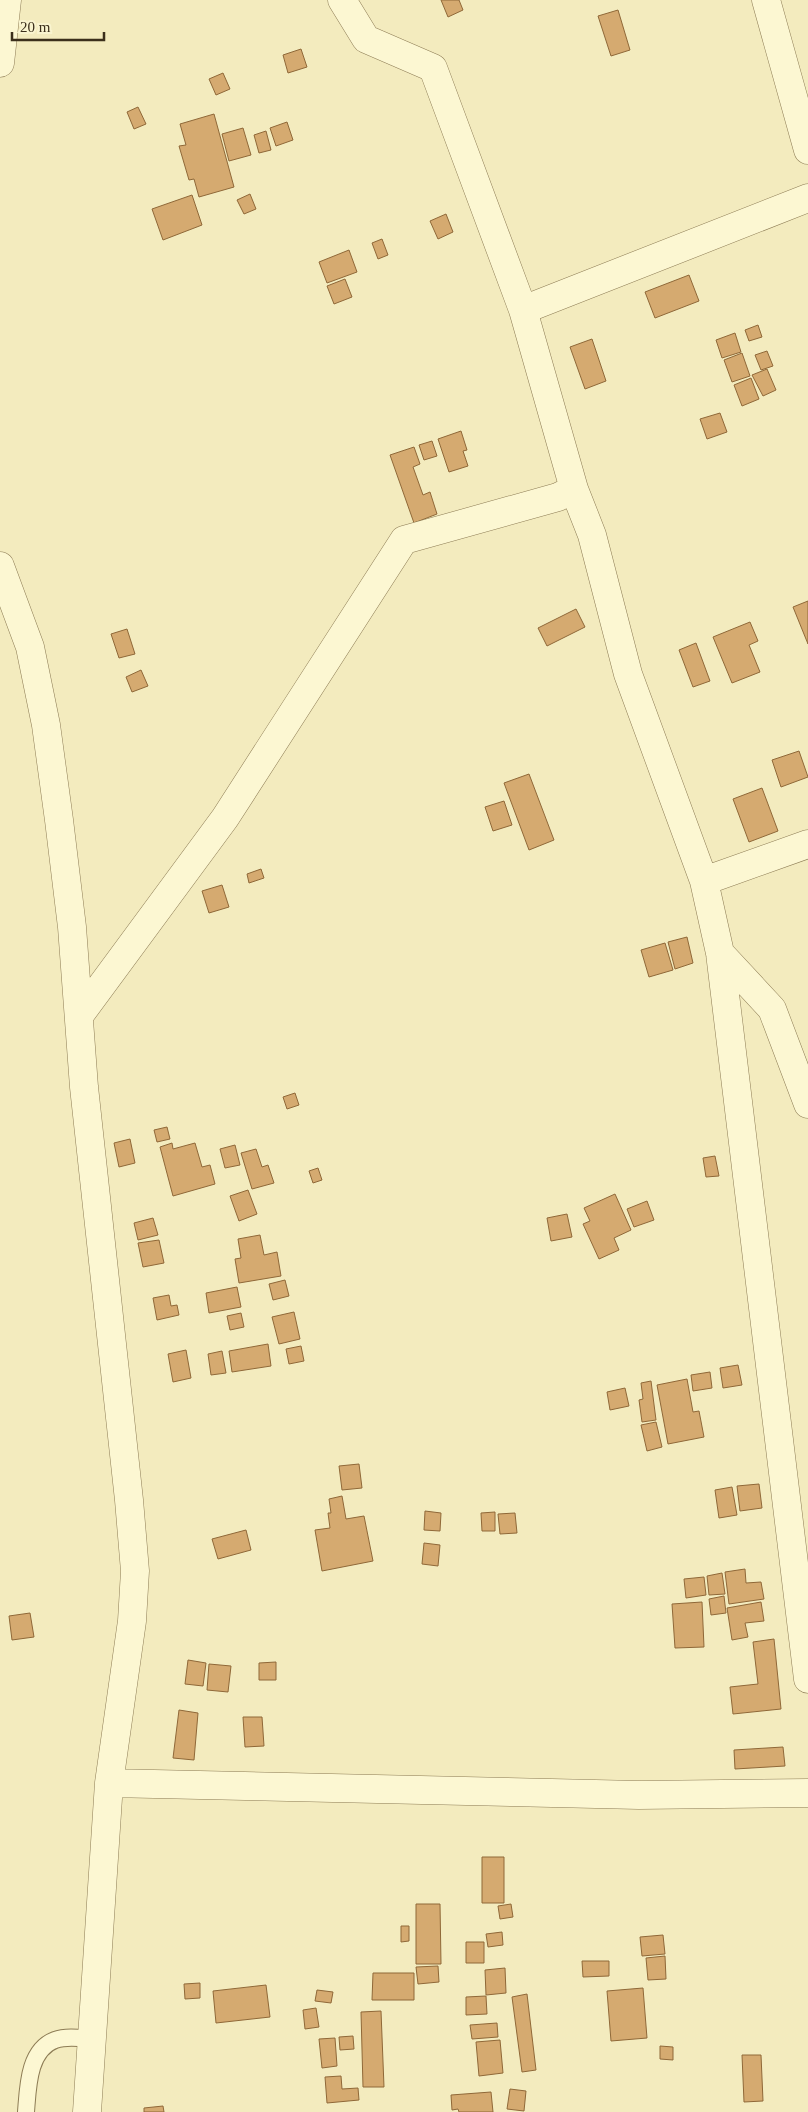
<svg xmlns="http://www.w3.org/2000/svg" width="808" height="2112" viewBox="0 0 808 2112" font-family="Georgia,serif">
  <rect width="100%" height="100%" fill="#f3ebbe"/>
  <path fill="#d5aa70" stroke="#8f6838" d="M441,0H459L463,10L448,17Z
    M618,10L630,50L611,56L598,16Z
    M301,49L307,67L288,73L283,55Z
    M223,73L230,89L216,95L209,79Z
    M138,107L146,124L134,129L127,112Z
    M214,114L234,187L199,197L194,179L189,180L179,146L186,145L180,124Z
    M287,122L293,140L276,146L270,128Z
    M243,128L251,155L229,161L222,134Z
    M266,131L271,150L259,153L254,135Z
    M250,194L256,209L244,214L237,200Z
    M192,195L202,225L163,240L152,209Z
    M446,214L453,232L438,239L430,221Z
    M382,239L388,255L378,259L372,243Z
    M349,250L357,272L327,283L319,262Z
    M689,275L699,301L655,318L645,292Z
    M345,279L352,297L334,304L327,286Z
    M758,325L762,337L749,341L745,330Z
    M735,333L741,352L722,358L716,340Z
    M592,339L606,381L585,389L570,347Z
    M767,351L773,366L761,370L755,355Z
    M742,353L750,376L732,382L724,360Z
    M767,369L776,390L763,396L752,375Z
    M751,378L759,399L742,406L734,385Z
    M720,413L727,432L707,439L700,419Z
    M461,431L467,450L463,451L468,466L449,472L438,439Z
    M432,441L437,456L424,460L419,445Z
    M414,447L420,464L413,467L423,495L430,492L437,514L414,523L390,455Z
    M808,601V644L793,607Z
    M576,609L585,627L547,646L538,628Z
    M750,622L758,641L749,645L760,672L732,683L713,637Z
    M127,629L135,654L119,658L111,634Z
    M696,643L710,681L693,687L679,650Z
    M141,670L148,686L132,692L126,677Z
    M799,751L808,777L781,787L772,760Z
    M529,774L554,840L529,850L504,783Z
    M762,788L778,831L749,842L733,799Z
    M504,801L512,825L493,831L485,807Z
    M261,869L264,878L249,883L247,874Z
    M222,885L229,907L209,913L202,891Z
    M687,937L693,963L675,969L668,942Z
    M665,943L673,970L649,977L641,950Z
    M295,1093L299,1105L287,1109L283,1097Z
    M167,1127L170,1139L157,1142L154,1130Z
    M130,1139L135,1163L119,1167L114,1143Z
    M172,1143L173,1149L195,1143L202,1167L210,1165L215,1184L173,1196L160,1147Z
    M235,1145L240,1165L225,1168L220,1149Z
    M256,1149L262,1167L268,1165L274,1183L252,1189L241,1153Z
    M715,1156L719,1176L706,1177L703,1158Z
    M318,1168L322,1180L313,1183L309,1171Z
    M248,1190L257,1214L239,1221L230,1196Z
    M615,1194L631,1230L614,1238L619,1250L599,1259L583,1224L590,1221L584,1208Z
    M647,1201L654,1220L634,1227L627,1209Z
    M567,1214L572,1237L551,1241L547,1218Z
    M153,1218L158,1235L138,1240L134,1223Z
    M260,1235L264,1255L277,1252L281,1276L239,1283L235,1259L241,1258L238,1239Z
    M159,1240L164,1263L143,1267L138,1243Z
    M285,1280L289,1296L273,1300L269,1284Z
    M237,1287L241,1307L209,1313L206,1293Z
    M169,1295L171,1306L177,1305L179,1315L157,1320L153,1298Z
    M294,1312L300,1339L279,1344L272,1317Z
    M241,1313L244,1327L230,1330L227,1316Z
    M268,1344L271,1366L232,1372L229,1351Z
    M301,1346L304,1361L289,1364L286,1349Z
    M186,1350L191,1378L173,1382L168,1354Z
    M222,1351L226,1373L211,1375L208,1354Z
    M738,1365L742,1385L723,1388L720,1368Z
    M710,1372L712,1388L693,1391L691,1375Z
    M687,1379L693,1412L699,1411L704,1437L668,1444L657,1385Z
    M651,1381L656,1420L642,1422L639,1400L643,1399L641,1383Z
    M625,1388L629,1406L610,1410L607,1392Z
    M656,1422L662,1447L647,1451L641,1425Z
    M359,1464L362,1488L342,1490L339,1466Z
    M759,1484L762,1508L740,1511L737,1486Z
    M732,1487L737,1515L719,1518L715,1490Z
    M342,1496L346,1519L364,1516L373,1561L322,1571L315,1530L330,1528L328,1513H331L329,1499Z
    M425,1511L441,1513L440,1531L424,1530Z
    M495,1512V1531H482L481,1513Z
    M515,1513L517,1533L500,1534L498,1514Z
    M246,1530L251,1550L218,1559L212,1539Z
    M424,1543L440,1545L438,1566L422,1564Z
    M745,1569L746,1583L761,1582L764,1599L729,1604L725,1572Z
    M722,1573L725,1594L709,1595L707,1576Z
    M704,1577L706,1595L686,1598L684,1579Z
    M724,1596L726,1613L711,1615L709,1599Z
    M702,1602L704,1647L675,1648L672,1604Z
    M761,1602L764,1621L745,1623L748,1637L732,1640L727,1608Z
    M30,1613L34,1637L12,1640L9,1616Z
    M774,1639L781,1709L733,1714L730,1687L758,1684L753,1642Z
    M188,1660L206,1663L203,1686L185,1684Z
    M276,1662V1680H259V1663Z
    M209,1664L231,1666L228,1692L207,1690Z
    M179,1710L198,1713L194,1760L173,1758Z
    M243,1717H262L264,1746L245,1747Z
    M783,1747L785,1766L735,1769L734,1750Z
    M482,1857H504V1903H482Z
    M416,1904H440L441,1964H416Z
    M511,1904L513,1917L500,1919L498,1906Z
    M401,1926H409V1941L401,1942Z
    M502,1932L503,1945L488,1947L486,1934Z
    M663,1935L665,1954L642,1956L640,1937Z
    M466,1942H484V1963H466Z
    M665,1956L666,1979L648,1980L646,1958Z
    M582,1961H609V1976L583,1977Z
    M438,1966L439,1982L418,1984L416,1967Z
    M505,1968L506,1993L486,1995L485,1970Z
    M373,1973H414V2000H372Z
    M200,1983V1998L185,1999L184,1984Z
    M266,1985L270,2017L216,2023L213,1991Z
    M643,1988L647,2038L611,2041L607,1991Z
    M317,1990L333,1992L331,2003L315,2001Z
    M527,1994L536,2070L522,2072L512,1997Z
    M486,1996L487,2014L466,2015V1997Z
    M316,2008L319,2027L305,2029L303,2010Z
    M381,2011L384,2087H363L361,2012Z
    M497,2023L498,2037L472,2039L470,2025Z
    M353,2036L354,2049L340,2050L339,2037Z
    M335,2038L337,2066L322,2068L319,2039Z
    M500,2040L503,2073L479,2076L476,2042Z
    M660,2046L673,2047V2060L660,2059Z
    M742,2055H761L763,2101L744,2102Z
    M341,2076L342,2089L358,2088L359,2100L327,2103L325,2077Z
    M510,2089L526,2091L524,2111L507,2109Z
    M491,2092L493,2112H459L458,2109L452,2110L451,2095Z
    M163,2106L164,2112H144V2108Z"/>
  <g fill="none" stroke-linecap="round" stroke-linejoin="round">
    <defs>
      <path id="lane" d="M26,2112C28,2088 28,2050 55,2040C66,2036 80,2038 91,2039"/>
      <path id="street" d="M342,0L366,39L433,68L523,310L574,489L592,535L628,674L704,881L720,953L808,1679
        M766,0L808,150
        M0,63L7,0
        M523,310L808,198
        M0,566L30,647L46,725L59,820L72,927L84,1087L129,1500L135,1571L132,1621L109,1783L87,2112
        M704,881L808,844
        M720,953L772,1009L808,1104
        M79,1016L225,818L404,540L558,497L574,489
        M109,1783L639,1795L808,1793"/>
    </defs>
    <use href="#lane" stroke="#8d7c55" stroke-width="18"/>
    <use href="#street" stroke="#8d7c55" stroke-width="29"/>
    <use href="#lane" stroke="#fcf7d2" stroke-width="16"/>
    <use href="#street" stroke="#fcf7d2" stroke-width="28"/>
  </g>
  <path d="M12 32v8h92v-8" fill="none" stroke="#3b2f1b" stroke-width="2.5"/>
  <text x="20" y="32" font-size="15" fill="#3b2f1b" stroke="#f9f4cf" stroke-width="4" paint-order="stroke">20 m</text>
</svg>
